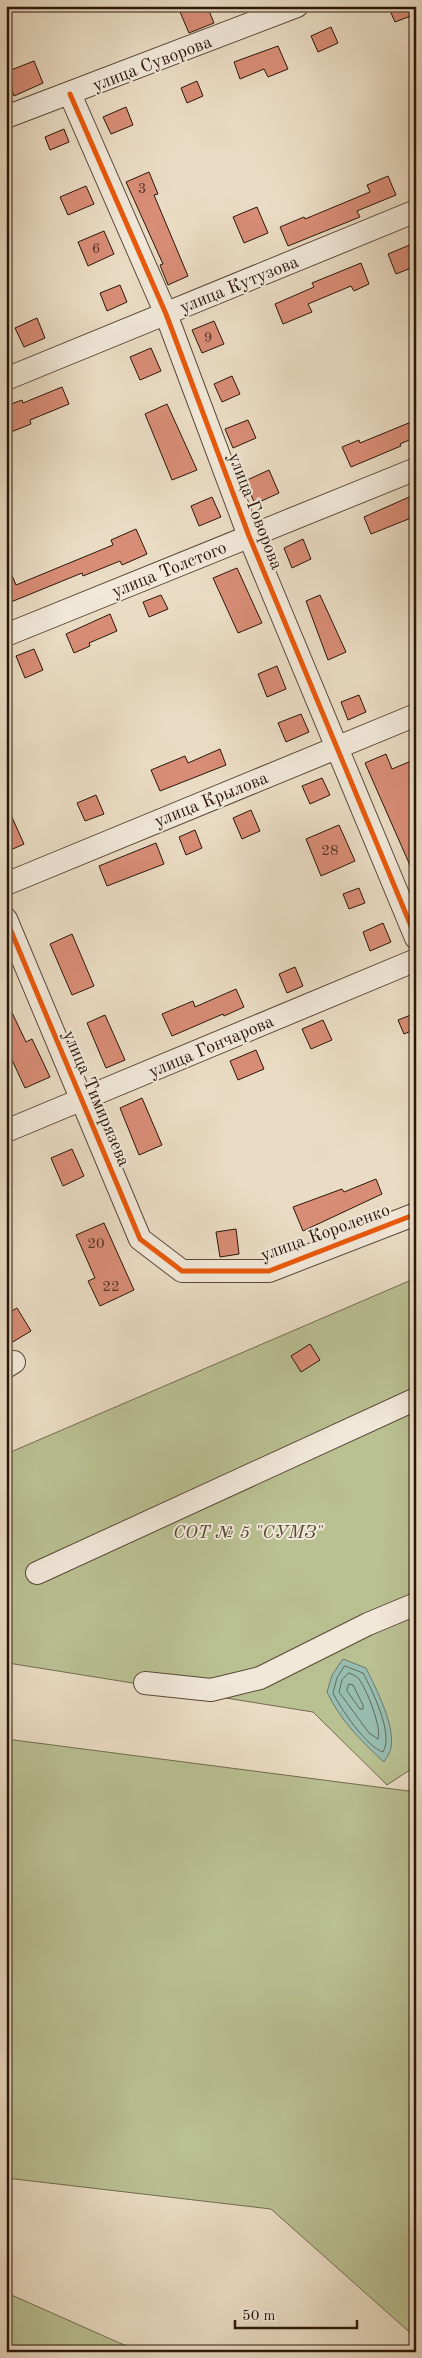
<svg xmlns="http://www.w3.org/2000/svg" width="422" height="2358" viewBox="0 0 422 2358" font-family="'Old Standard TT',serif">
  <rect width="100%" height="100%" fill="#eadcc4"/>
  <filter id="stains"><feTurbulence type="fractalNoise" baseFrequency=".004" numOctaves="4"/><feColorMatrix values="0 0 0 0 .2 0 0 0 0 .09 0 0 0 0 .02 0 0 0 .5 -.17"/></filter>
  <radialGradient id="worn" r=".72"><stop offset=".6" stop-color="#630" stop-opacity="0"/><stop offset="1" stop-color="#630" stop-opacity=".3"/></radialGradient>
  <path fill="#b9c092" stroke="#726b4e" d="M416,1278V1766L387,1785L313,1712L8,1663L6,1656V1454Z
    M6,1739L416,1792V2338L271,2209L6,2178Z
    M7,2293L140,2352H6Z"/>
  <path fill="#98bcaf" stroke="#6c7a6d" d="M343,1659L366,1668C376,1689 395,1724 391,1748C390,1753 386,1758 384,1762C362,1742 340,1720 327,1692L332,1675Z"/>
  <g fill="none" stroke-linecap="round" stroke-linejoin="round">
    <path stroke="#62695c" stroke-width="1" d="M345,1666L363,1673C372,1690 394,1734 383,1752C367,1747 340,1708 333,1693L337,1678Z
      M349,1673C353,1675 357,1676 359,1679C367,1690 382,1728 378,1739L369,1733L339,1692L342,1680Z
      M349,1684L353,1685L363,1705V1709H360L347,1691Z"/>
  </g>
  <path fill="#d88d76" stroke="#2b1609" d="M193,6H207L214,23L189,33L180,12Z
    M388,6H416V14L395,22Z
    M331,27L338,43L318,52L311,36Z
    M278,46L288,69L268,77L264,69L240,79L234,62Z
    M34,61L43,83L14,96L6,72Z
    M197,81L203,96L187,103L181,88Z
    M126,107L133,125L111,134L103,117Z
    M64,129L69,142L50,150L45,137Z
    M149,172L158,194L154,195L188,276L168,285L160,265L163,264L126,182Z
    M388,176L396,195L357,211L360,217L288,246L280,227L304,217L305,219L370,192L367,185Z
    M86,186L94,204L68,215L60,197Z
    M257,207L268,233L244,243L233,217Z
    M104,231L114,254L88,266L78,242Z
    M412,244L416,253V266L396,274L388,254Z
    M361,263L369,284L354,291L351,286L308,304L312,312L283,324L275,304L314,287L312,283Z
    M120,285L127,302L107,311L100,293Z
    M37,318L45,338L24,347L15,328Z
    M214,321L224,344L202,353L192,330Z
    M151,348L161,371L140,380L130,357Z
    M232,376L240,394L222,402L214,384Z
    M62,387L69,404L30,420L31,424L6,434V406L22,400L23,403Z
    M167,404L197,470L172,480L145,414Z
    M248,420L256,438L233,448L225,429Z
    M416,420V437L400,444L401,446L351,467L342,447L359,440L360,443Z
    M269,470L279,493L255,504L245,481Z
    M416,494V516L371,534L364,517Z
    M212,497L221,517L199,526L191,506Z
    M136,529L147,554L122,565L120,561L83,576L82,573L6,604V561L16,585L113,545L111,540Z
    M303,539L311,559L292,568L284,548Z
    M237,568L262,623L238,633L213,578Z
    M161,595L168,609L149,617L143,602Z
    M320,595L346,652L328,660L306,601Z
    M110,614L117,631L89,643L90,646L74,653L66,634Z
    M34,649L43,670L25,678L16,656Z
    M277,666L286,689L267,697L258,674Z
    M359,695L366,712L348,720L341,702Z
    M301,714L309,732L286,742L278,723Z
    M220,749L226,765L160,791L151,770L185,756L188,763Z
    M386,754L392,769L416,759V879L365,763Z
    M322,778L330,795L310,804L302,786Z
    M96,795L104,814L85,821L77,803Z
    M6,804L24,844L6,852Z
    M251,810L260,831L242,839L233,818Z
    M339,825L355,861L321,876L306,839Z
    M195,830L202,848L186,855L179,837Z
    M156,843L164,864L107,886L99,866Z
    M359,888L365,903L349,909L343,894Z
    M383,923L391,942L370,951L363,932Z
    M72,934L94,986L72,995L50,944Z
    M295,967L303,986L287,993L279,974Z
    M236,989L244,1007L224,1016L223,1014L172,1036L162,1014L193,1001L195,1007Z
    M6,1000L26,1042L32,1039L50,1077L25,1088L6,1047Z
    M416,1013V1029L404,1034L398,1020Z
    M105,1015L125,1060L106,1068L87,1023Z
    M323,1020L332,1040L311,1049L302,1029Z
    M256,1050L264,1069L238,1080L230,1061Z
    M142,1098L162,1145L139,1155L120,1108Z
    M72,1149L84,1176L63,1186L51,1158Z
    M376,1179L382,1194L303,1231L293,1207L342,1189L344,1192Z
    M104,1223L134,1290L100,1306L88,1281L95,1278L76,1235Z
    M236,1229L239,1254L220,1257L216,1232Z
    M17,1308L31,1331L11,1343L6,1336V1314Z
    M310,1344L320,1360L301,1372L291,1356Z"/>
  <g fill="none" stroke-linecap="round" stroke-linejoin="round">
    <defs>
      <path id="minor" d="M70,94L166,314L249,536L416,938
        M6,117L297,6
        M6,379L416,211
        M6,635L416,469
        M6,884L416,715
        M6,919L140,1239L182,1271H269L416,1214
        M6,1131L416,960
        M6,1367L14,1362
        M37,1573L416,1399
        M145,1683L211,1690L260,1678L368,1624L416,1604"/>
    </defs>
    <use href="#minor" stroke="#5b4838" stroke-width="24"/>
    <use href="#minor" stroke="#f1e8d9" stroke-width="22"/>
    <defs>
      <path id="cycleway" d="M70,94L166,314L249,536L416,938
        M6,919L140,1239L182,1271H269L416,1214"/>
    </defs>
    <use href="#cycleway" stroke="#f1e8d9" stroke-width="8"/>
    <use href="#cycleway" stroke="#e8590c" stroke-width="5"/>
  </g>
  <g text-anchor="middle" stroke-width="4" stroke-linejoin="round" paint-order="stroke">
    <g font-size="15" fill="#563424">
      <text x="142" y="193">3</text>
      <text x="96" y="253">6</text>
      <text x="208" y="342">9</text>
      <text x="330" y="855">28</text>
      <text x="96" y="1248">20</text>
      <text x="111" y="1291">22</text>
    </g>
    <g font-size="18" fill="#2b1609" stroke="#f1e8d9">
      <text transform="translate(152 63) rotate(-21)" y="6">улица Суворова</text>
      <text transform="translate(239 284) rotate(-22)" y="6">улица Кутузова</text>
      <text transform="translate(256 511) rotate(69)" y="6">улица Говорова</text>
      <text transform="translate(169 569) rotate(-22)" y="6">улица Толстого</text>
      <text transform="translate(211 799) rotate(-22)" y="6">улица Крылова</text>
      <text transform="translate(211 1046) rotate(-23)" y="6">улица Гончарова</text>
      <text transform="translate(97 1098) rotate(67)" y="6">улица Тимирязева</text>
      <text transform="translate(325 1232) rotate(-20)" y="6">улица Короленко</text>
    </g>
    <g font-size="18" font-style="italic" fill="#564932" stroke="#f1e8d9">
      <text x="248" y="1538">СОТ № 5 "СУМЗ"</text>
    </g>
  </g>
  <rect width="422" height="2358" fill="none" stroke="#eadcc4" stroke-width="25"/>
  <rect x="8" y="8" width="407" height="2343" fill="none" stroke="#2b1609" stroke-width="2.5"/>
  <rect x="12" y="12" width="397" height="2333" fill="none" stroke="#2b1609"/>
  <path d="M235 2320v8h122v-8" fill="none" stroke="#2b1609" stroke-width="2.5"/>
  <text x="242" y="2320" font-size="15" fill="#2b1609" stroke="#f1e8d9" stroke-width="4" paint-order="stroke">50 m</text>
  <rect width="100%" height="100%" filter="url(#stains)"/>
  <rect width="100%" height="100%" fill="url(#worn)"/>
</svg>
